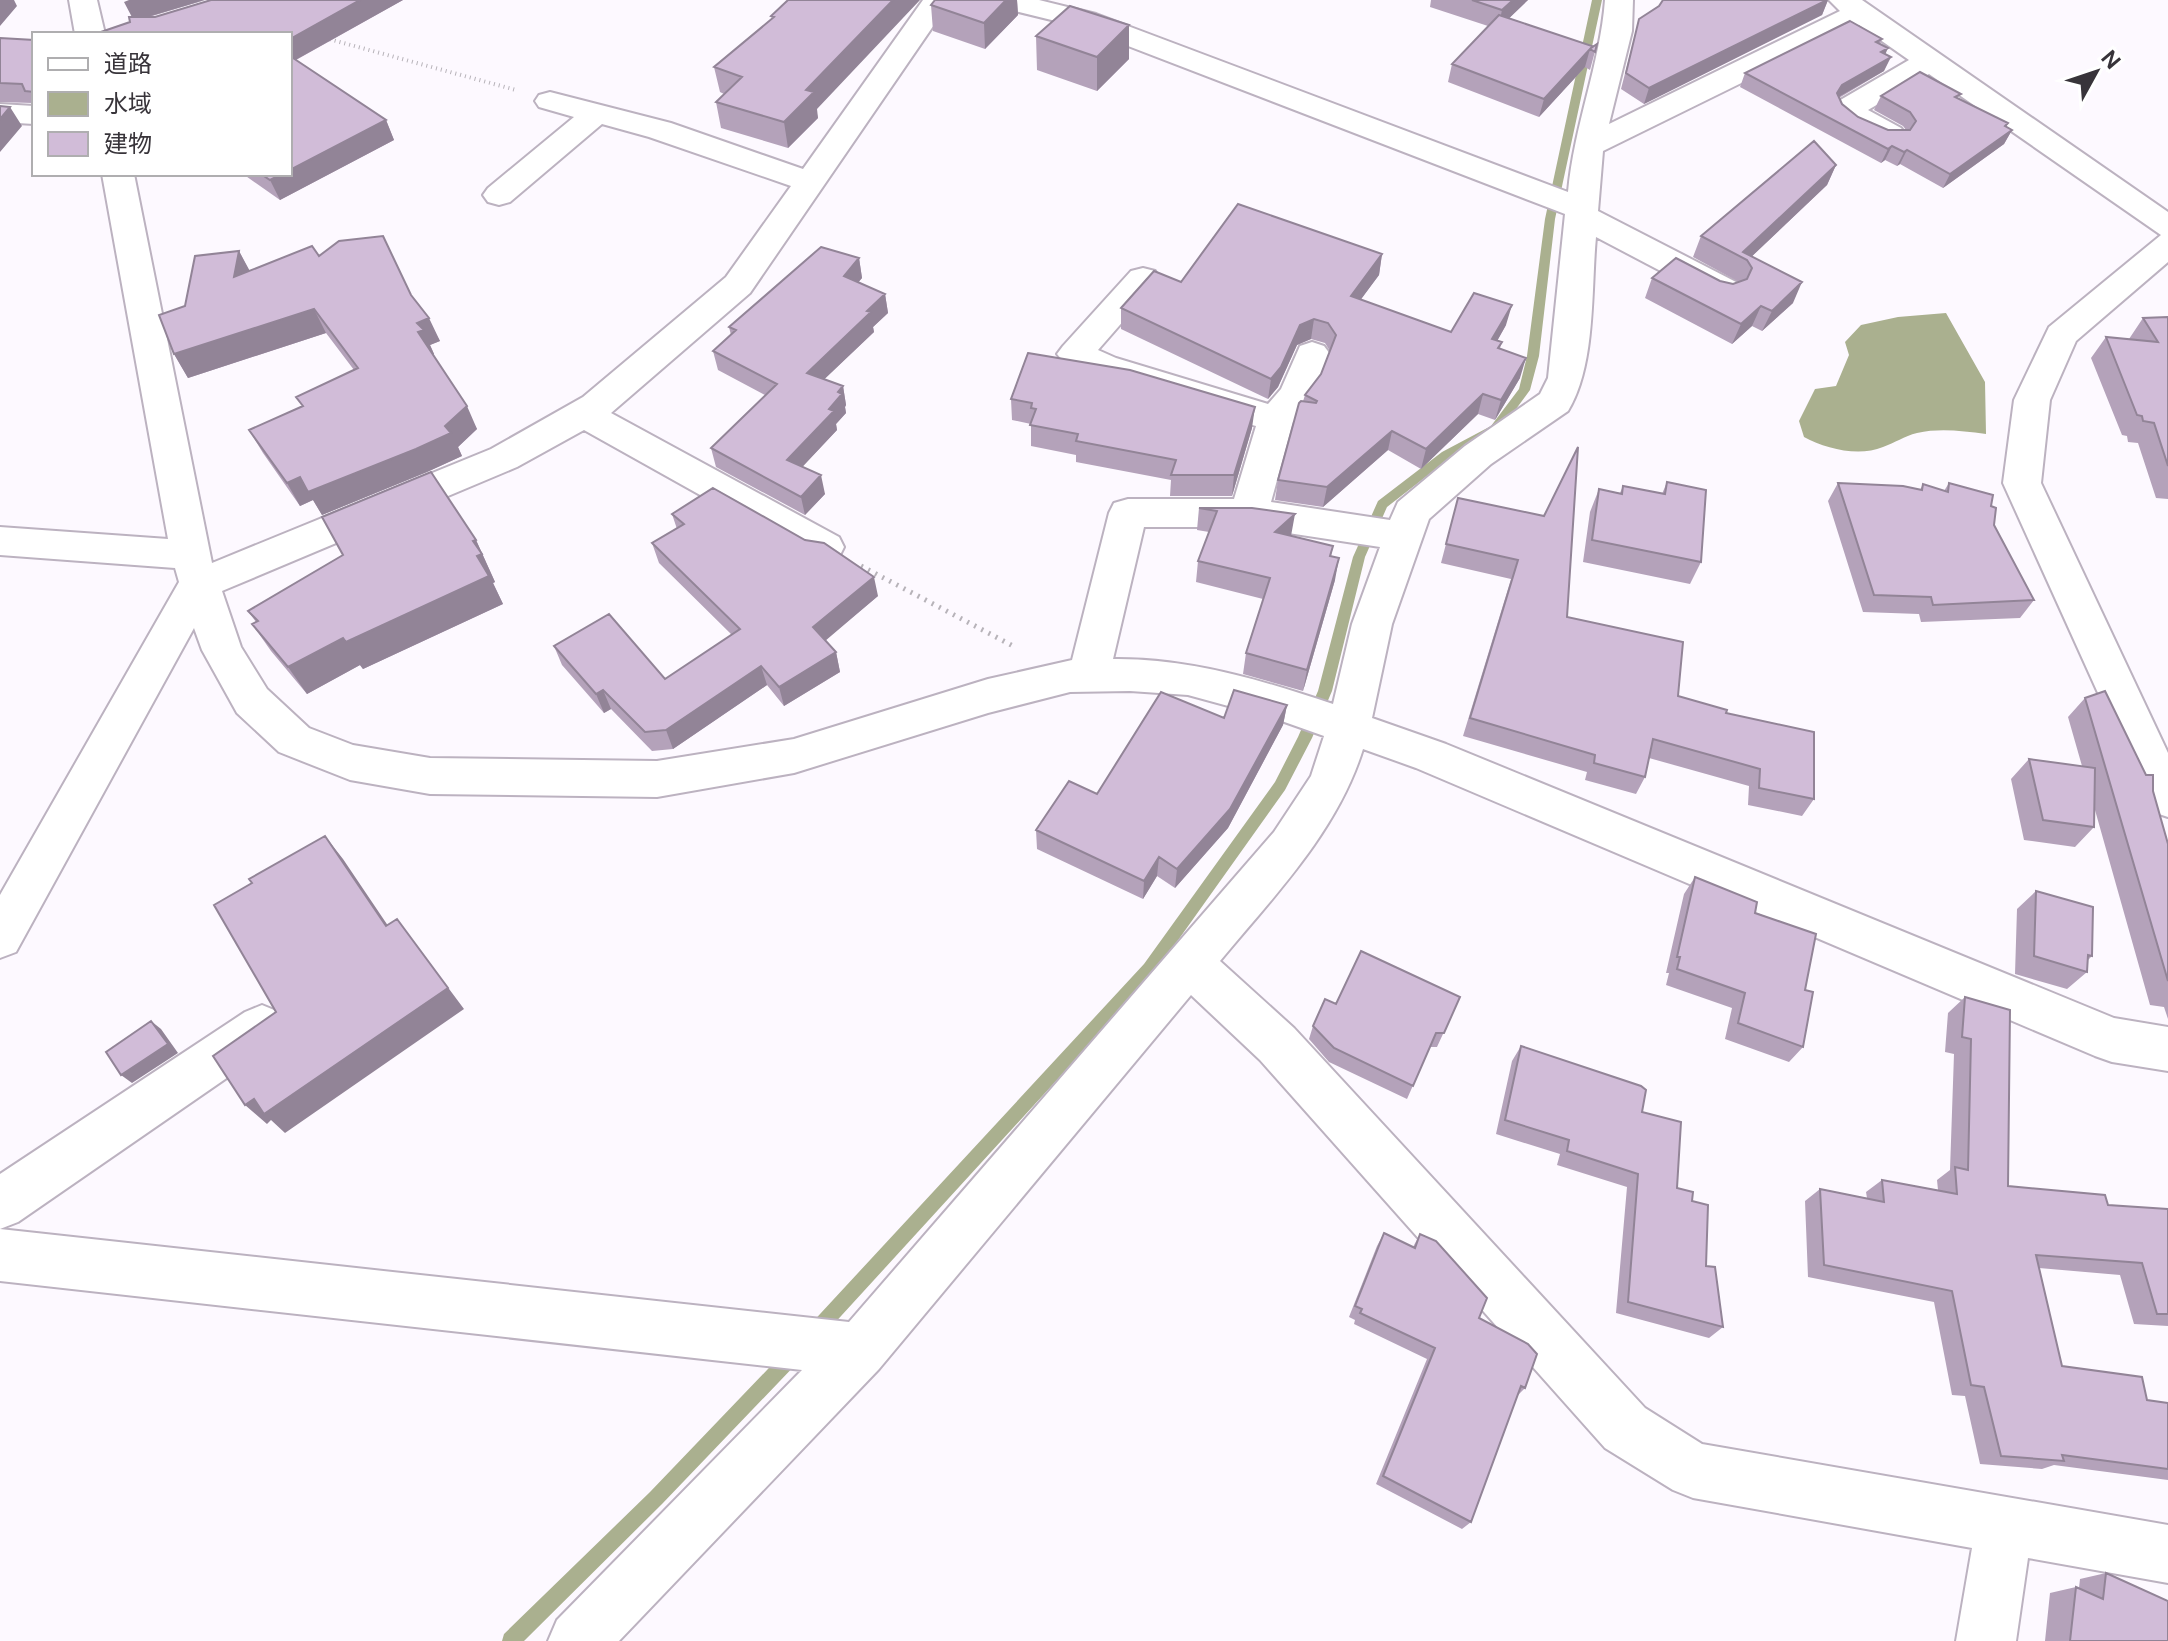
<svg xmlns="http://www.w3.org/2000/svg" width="2168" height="1641" viewBox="0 0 2168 1641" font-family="'DM Sans','Noto Sans JP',sans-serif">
  <rect width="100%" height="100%" fill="#fdf9ff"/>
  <path fill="#aab08f" d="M1946,313L1985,382L1986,434C1962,431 1940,428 1917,433C1904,436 1895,443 1883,447C1859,457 1826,449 1804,437L1799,421L1815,389L1836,386L1849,355L1845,342L1861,325L1898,317Z"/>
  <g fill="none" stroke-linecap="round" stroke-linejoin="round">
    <path fill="#aab08f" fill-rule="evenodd" d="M1592,0H1602L1555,219L1539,356L1530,390L1499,432L1450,458L1387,507L1365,557L1332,691L1312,738L1285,790L1154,974L820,1339L814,1342L808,1339L805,1333L808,1327L1144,964L1275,782L1298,737L1318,691L1353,557L1378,501L1442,452L1491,426L1519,389L1527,356L1545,219Z
      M794,1345L800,1348L803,1354L800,1360L662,1504L524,1641H502L504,1634L650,1492L788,1348Z"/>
    <defs>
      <path id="minor" d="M69,0H97L105,34H75Z
        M923,0H951L750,293L611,413L839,537L844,547L839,557L825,561L811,557L584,430L517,467L222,591L241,647L267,689L309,728L353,745L430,758L657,761L794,739L988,679L1072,660L1109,513L1114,503L1128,499H1234L1256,426C1220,415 1073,379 1057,354L1063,346L1131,271L1143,268L1155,271L1160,279L1098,350L1116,358L1268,404L1281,389L1300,346L1312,342L1324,346L1330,354L1315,393L1293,422L1271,502L1390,520L1398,502L1465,446L1540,394L1548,378L1565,214L1076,26L994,6L990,0H1039L1096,14L1568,192C1574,125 1600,65 1605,0H1633L1632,31L1609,124L1840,11L1829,0H1862L2168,212V262L2076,341L2050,400L2041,483L2168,753V817L2153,812L2146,799L2003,483L2014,400L2049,327L2161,235L1929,74L1868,110L1901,128L1906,135L1901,142C1879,147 1843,128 1833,109L1837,102L1909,60L1859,25L1603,151L1598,211L1736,282L1741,290L1736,298L1724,301L1712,298L1596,237C1591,290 1596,365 1568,411L1491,464L1429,519L1392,624L1372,718L1446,744L2114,1018L2168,1027V1071L2112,1062L2095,1056L1416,768L1363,749C1337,832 1274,896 1220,961L1294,1028L1645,1408L1702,1444L2168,1525V1583L2028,1558L2016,1641H1956L1972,1548L1693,1498L1673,1490L1605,1448L1260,1060L1191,995L879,1369L619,1641H548L557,1620L802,1370L0,1281V1229L849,1322L1274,832L1311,776L1324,736L1276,719L1188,695L1130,691L1070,692L988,713L794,773L657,797L430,794L350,780L279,752L237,713L202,650L194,628L16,952L0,958V895L179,582L175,568L0,555V527L168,539L102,174H134L212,563L491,449L583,397L726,277L791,186L649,137L602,124L510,202L499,205L488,202L483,195L488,188L574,117L539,107L535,101L539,95L550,92L671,123L803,169ZM1144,527H1249L1380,547L1352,624L1333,704C1261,680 1189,658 1113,659Z
        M0,104L34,106V124L0,122Z
        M262,1005L279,1012L286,1027L279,1042L18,1222L0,1229V1174L245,1012Z"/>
    </defs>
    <use href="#minor" stroke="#bcb2c0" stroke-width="4"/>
    <path stroke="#b7b3b9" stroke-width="4" stroke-dasharray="1 4" stroke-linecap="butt" d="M325,38L516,90"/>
    <path stroke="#b7b3b9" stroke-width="5" stroke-dasharray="2 6" stroke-linecap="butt" d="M861,566L1015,647"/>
    <use href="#minor" fill="#fff" fill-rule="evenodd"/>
  </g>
  <path fill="#b4a2ba" d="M205,0L149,17H155L211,0H403L296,60L386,120L394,140L280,200L243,174H290L132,17Z
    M788,0L818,118L788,148L721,128L716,102L724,94L720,92L714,67L772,19L771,16Z
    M935,0H1017L1018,15L985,49L933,31L931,5Z
    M1431,0H1528L1509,18L1592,46L1597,44L1590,70L1585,67L1539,117L1448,82L1452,64L1488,26L1430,7Z
    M1828,0L1822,15L1644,104L1621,89L1639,19Z
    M1129,25V59L1097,91L1037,70L1036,36Z
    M0,38L34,40V105L32,103L0,102Z
    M1882,39L1880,44L1885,54L1884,71L1839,98L1842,104L1858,117L1888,130H1906L1903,126L1874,110L1881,96L1958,99L2012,130L2004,144L1943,188L1900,164L1897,166L1885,160L1881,163L1740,87L1745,73Z
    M1836,165L1827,185L1751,257L1793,303L1762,331L1752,326L1732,344L1645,298L1652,278L1720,281L1733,284L1739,282L1693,257L1701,236Z
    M239,251L249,271L319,256L411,295L440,341L430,345L434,354H433L477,429L458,447L462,456L427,472L322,515L313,500L300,506L263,453L249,430L302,406L296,397L354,370L326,333L188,378L174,354L185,306Z
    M1382,254L1379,275L1360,300L1451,332L1506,325L1497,341L1502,342L1500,348L1520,378L1495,420L1478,414L1421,469L1388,450L1323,507L1275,500L1278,480L1305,395L1321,374L1330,351L1325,343L1311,339L1297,345L1278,387L1268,399L1121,329V308L1181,282Z
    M859,258L862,278L858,282L885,294L888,313L873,327L874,332L824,379L843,386L846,405L845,407L846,413L836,424L837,430L802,467L825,494L805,515L716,467L711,448L765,395L718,370L713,351L731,335L729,327Z
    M2168,317V499L2156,498L2138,443L2128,442L2127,436L2122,435L2091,358L2106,337L2129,339L2143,318Z
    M1011,399L1252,428L1232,496H1170L1171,480L1076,462V455L1031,446V424L1012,420Z
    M1667,482L1701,562L1690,584L1583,562L1590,512L1599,489L1620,493L1623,486L1662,494Z
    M1838,483L1920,490L1923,484L1944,491L1949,483L1991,506L1994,525L2034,600L2020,618L1921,622L1919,614L1863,612L1828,501Z
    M1458,498L1544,516L1567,617L1678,696L1726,713L1814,799L1802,816L1748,805L1749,786L1649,758L1645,777L1636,794L1585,780L1587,772L1463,736L1511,579L1441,563Z
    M1199,508H1252L1291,536L1333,546L1331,556L1335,580L1303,691L1243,674L1246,653L1263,599L1196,582L1198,561L1209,532L1197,530Z
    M672,514L878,596L825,640L836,652L840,672L784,706L767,685L673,749L652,751L611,709L604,713L562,665L554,646L665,679L732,635L659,563L652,543L677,529Z
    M476,540L495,582L493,583L503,604L363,669L360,665L307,694L271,651L252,624L256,622L248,611L343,555Z
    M2085,698L2153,791L2168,844V1019L2164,1007L2150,1005L2095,810L2094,827L2075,847L2024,840L2011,779L2029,759L2082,766L2068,717Z
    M1287,705L1283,725L1228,828L1175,888L1157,876L1143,899L1037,849L1036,830L1097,794Z
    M1695,877L1755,913L1805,990L1803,1047L1789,1062L1725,1039L1732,1008L1666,985L1669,973H1666L1684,894Z
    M2036,891L2092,956L2088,960L2087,972L2067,989L2015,974L2017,909Z
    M1460,997L1437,1047H1430L1407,1099L1329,1062L1309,1039L1313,1026L1336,1004Z
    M1965,997L2008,1186L2108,1205L2168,1209V1326L2134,1324L2120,1275L2039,1268L2062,1366L2147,1400L2168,1403V1480L2054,1465L2042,1469L1980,1464L1965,1396L1952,1395L1934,1302L1808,1277L1805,1201L1820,1189L1867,1198L1866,1192L1882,1180L1938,1190L1937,1180L1950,1170L1954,1054L1945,1052L1948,1013Z
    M1521,1046L1642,1112L1677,1188L1692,1201L1706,1266L1723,1327L1709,1338L1616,1313L1627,1187L1557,1165L1560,1154L1496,1134L1512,1061Z
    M1384,1233L1413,1247L1420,1234L1479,1318L1525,1388L1518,1395L1471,1522L1462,1529L1376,1484L1427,1359L1354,1324L1355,1320L1349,1317L1377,1246Z
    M2106,1573L2168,1641H2045L2050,1593L2076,1587L2079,1588L2080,1579Z"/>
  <path fill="#928497" d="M0,0H14L17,6L0,26Z
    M129,0H205L134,21L124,2Z
    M360,0H403L290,63V39Z
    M893,0H920L817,109L818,118L788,148L784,122L806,90Z
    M1006,0H1017L1018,15L985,49L984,23Z
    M1513,0H1528L1498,29L1502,10Z
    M1828,0L1822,15L1644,104L1649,88Z
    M1129,25V59L1097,91V57Z
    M1888,48L1882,62L1891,57L1884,71L1835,99L1837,93L1842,85L1881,52Z
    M1590,49L1585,67L1539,117L1544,99Z
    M10,107L22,126L0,152V119Z
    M386,120L394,140L280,200L270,180L282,174H290V170Z
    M2008,123L2001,137L2012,130L2004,144L1943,188L1950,174Z
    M1892,146L1885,160L1881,163L1888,149Z
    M1907,150L1900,164L1897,166L1904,152Z
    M1836,165L1827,185L1747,261L1743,252Z
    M239,251L252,275L234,277Z
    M1382,254L1379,275L1348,317L1351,296Z
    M859,258L862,278L847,296L844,276Z
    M1802,282L1793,303L1762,331L1772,311Z
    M885,294L888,313L873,327L874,332L811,392L807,373Z
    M1512,305L1506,325L1487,359L1492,339Z
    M1761,306L1752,326L1732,344L1741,324Z
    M314,309L326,333L188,378L174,354Z
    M429,318L440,341L430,345L434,354L429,356L418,332L417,323Z
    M1314,319L1311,339L1297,345L1278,387L1268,399L1271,379L1300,325Z
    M1526,358L1520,378L1495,420L1501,400Z
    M843,386L846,405L845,407L846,413L836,424L837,430L791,479L787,460L829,409L838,392Z
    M1483,394L1478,414L1421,469L1426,449Z
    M467,406L477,429L458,447L462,456L427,472L322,515L313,500L300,506L287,483L300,477L445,426Z
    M1255,407L1252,428L1232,496L1234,475Z
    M1392,431L1388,450L1323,507L1327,487Z
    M821,475L825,494L805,515L801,497Z
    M1295,514L1291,536L1275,532Z
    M476,540L495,582L493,583L503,604L363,669L360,665L307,694L288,667L477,556L473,541Z
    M1339,558L1335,580L1303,691L1307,670Z
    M874,577L878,596L818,647L813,627Z
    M836,652L840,672L784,706L779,687Z
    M761,666L767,685L673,749L666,730Z
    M603,690L611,709L604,713L596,694Z
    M1287,705L1283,725L1228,828L1175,888L1177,869Z
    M325,836L343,859L403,948L386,926Z
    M1159,857L1157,876L1143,899L1144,881Z
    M397,919L464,1009L285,1133L271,1120L267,1124L245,1105Z
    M151,1021L161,1029L178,1053L132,1083L121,1075Z"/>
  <path fill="#d1bcd8" stroke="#928497" stroke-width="2" d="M211,0H360L290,39V34H95L130,22L129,17H155Z
    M788,0H893L806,90L814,92L784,122L716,102L742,77L714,67L774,17L771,16Z
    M935,0H1006L984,23L931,5Z
    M1472,0H1513L1502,10Z
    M1663,0H1827L1649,88L1626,73L1639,19L1659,6Z
    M1070,6L1129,25L1097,57L1036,36Z
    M1499,15L1592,46L1591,48L1597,44L1595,52L1590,49L1544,99L1452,64Z
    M1850,21L1882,39L1876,42L1888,48L1881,52L1891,57L1842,85L1837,93L1842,104L1858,117L1888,130H1910L1916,121L1910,112L1881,96L1920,72L1961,94L1955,97L2008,123L2005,126L2012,130L1950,174L1907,150L1904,152L1892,146L1888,149L1745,73Z
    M0,38L34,40V92L25,91L22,84L0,83Z
    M290,56L386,120L290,170Z
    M0,106L10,107L0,119Z
    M1814,141L1836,165L1743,252L1802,282L1772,311L1761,306L1741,324L1652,278L1676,258L1720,281L1733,284L1747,279L1752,268L1747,260L1701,236Z
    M261,174H282L270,180Z
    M1238,204L1382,254L1351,296L1451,332L1474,293L1512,305L1492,339L1502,342L1498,348L1526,358L1501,400L1483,394L1426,449L1392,431L1327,487L1278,480L1299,403L1301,401L1316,403L1317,401L1305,395L1321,374L1336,335L1328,323L1314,319L1300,325L1281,367L1271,379L1121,308L1154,271L1181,282Z
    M383,236L411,295L429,318L417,323L424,330L418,332L467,406L445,426L451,433L416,449L308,492L300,477L287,483L249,430L303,406L296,397L358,368L314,309L174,354L159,315L185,306L195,256L239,251L234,277L312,246L319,256L339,241Z
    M821,247L859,258L844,276L885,294L867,311L871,312L807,373L843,386L838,392L842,394L829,409L834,411L787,460L821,475L801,497L711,448L777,384L713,351L736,330L729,327Z
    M2168,317V466L2154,423L2143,421L2142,416L2137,415L2106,337L2158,342L2143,318Z
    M1028,353L1130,370L1255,407L1234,475H1171L1176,460L1076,441L1078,434L1030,425L1036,409L1031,408L1032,403L1011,399Z
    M1578,447L1567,617L1683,642L1678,696L1727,710L1726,713L1814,732V799L1759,788L1760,769L1653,739L1645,777L1594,763L1595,755L1470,718L1518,560L1446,544L1458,498L1544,516Z
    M431,472L476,540L473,541L482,554L477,556L489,576L346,642L343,638L288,667L252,624L258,621L248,611L343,555L322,517Z
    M1667,482L1706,490L1701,562L1592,540L1599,489L1622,494L1623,486L1665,494Z
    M1838,483L1903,486L1922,490L1923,484L1948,492L1949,483L1993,495L1991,506L1996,508L1994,525L2034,600L1933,605L1931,597L1874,595Z
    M713,488L805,540L824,543L874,577L813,627L836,652L779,687L761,666L666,730L645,732L603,690L596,694L554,646L609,614L665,679L740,629L652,543L684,524L672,514Z
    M1199,508H1252L1295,514L1275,532L1333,546L1330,556L1339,558L1307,670L1246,653L1270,578L1198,561L1217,511Z
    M1234,690L1287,705L1230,809L1177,869L1159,857L1144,881L1036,830L1069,781L1097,794L1161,692L1224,718Z
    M2105,691L2146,775H2153V791L2168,844V981L2085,698Z
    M2029,759L2095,768L2094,827L2043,820Z
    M325,836L386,926L397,919L448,988L264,1114L254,1099L245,1105L213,1056L276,1012L214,905L252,883L249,879Z
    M1695,877L1757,902L1755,913L1816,934L1805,990L1813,992L1803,1047L1738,1023L1745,993L1677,969L1680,957H1677Z
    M2036,891L2093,907L2092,956L2088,955L2087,972L2034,956Z
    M1361,951L1460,997L1444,1033H1436L1413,1086L1334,1048L1313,1026L1325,999L1336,1004Z
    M1965,997L2010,1010L2008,1186L2105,1195L2108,1205L2168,1209V1314H2157L2142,1263L2036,1255L2062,1366L2142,1377L2147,1400L2168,1403V1469L2062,1455L2064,1461L2001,1456L1984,1387L1971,1385L1952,1291L1824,1265L1820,1189L1884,1202L1882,1180L1957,1194L1955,1167L1968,1170L1971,1039L1962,1037Z
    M151,1021L168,1044L121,1075L106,1052Z
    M1521,1046L1641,1086L1646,1090L1642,1112L1681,1122L1677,1188L1693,1192L1692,1201L1708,1205L1706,1266L1715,1267L1723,1327L1628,1302L1638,1174L1567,1151L1569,1140L1505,1120Z
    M1384,1233L1415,1248L1420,1234L1436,1241L1487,1298L1479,1318L1528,1344L1537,1354L1525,1388L1521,1386L1471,1522L1383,1476L1435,1348L1360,1313L1362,1309L1355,1306Z
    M2106,1573L2168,1601V1641H2070L2076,1587L2103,1599Z"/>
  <rect x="32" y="32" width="260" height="144" fill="#ffffff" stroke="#afaeb0" stroke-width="2"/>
  <rect x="48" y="58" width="40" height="12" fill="#ffffff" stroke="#afaeb0" stroke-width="2"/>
  <text x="104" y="72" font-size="24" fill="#38343a">道路</text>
  <rect x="48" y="92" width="40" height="24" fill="#aab08f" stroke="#afaeb0" stroke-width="2"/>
  <text x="104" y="112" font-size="24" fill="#38343a">水域</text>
  <rect x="48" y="132" width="40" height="24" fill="#d1bcd8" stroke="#afaeb0" stroke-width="2"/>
  <text x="104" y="152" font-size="24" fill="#38343a">建物</text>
  <g transform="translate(2096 72) rotate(50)" stroke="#ffffff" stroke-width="6" paint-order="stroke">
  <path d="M0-6L14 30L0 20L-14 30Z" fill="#38343a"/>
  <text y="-12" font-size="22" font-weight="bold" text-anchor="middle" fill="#38343a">N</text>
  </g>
</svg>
